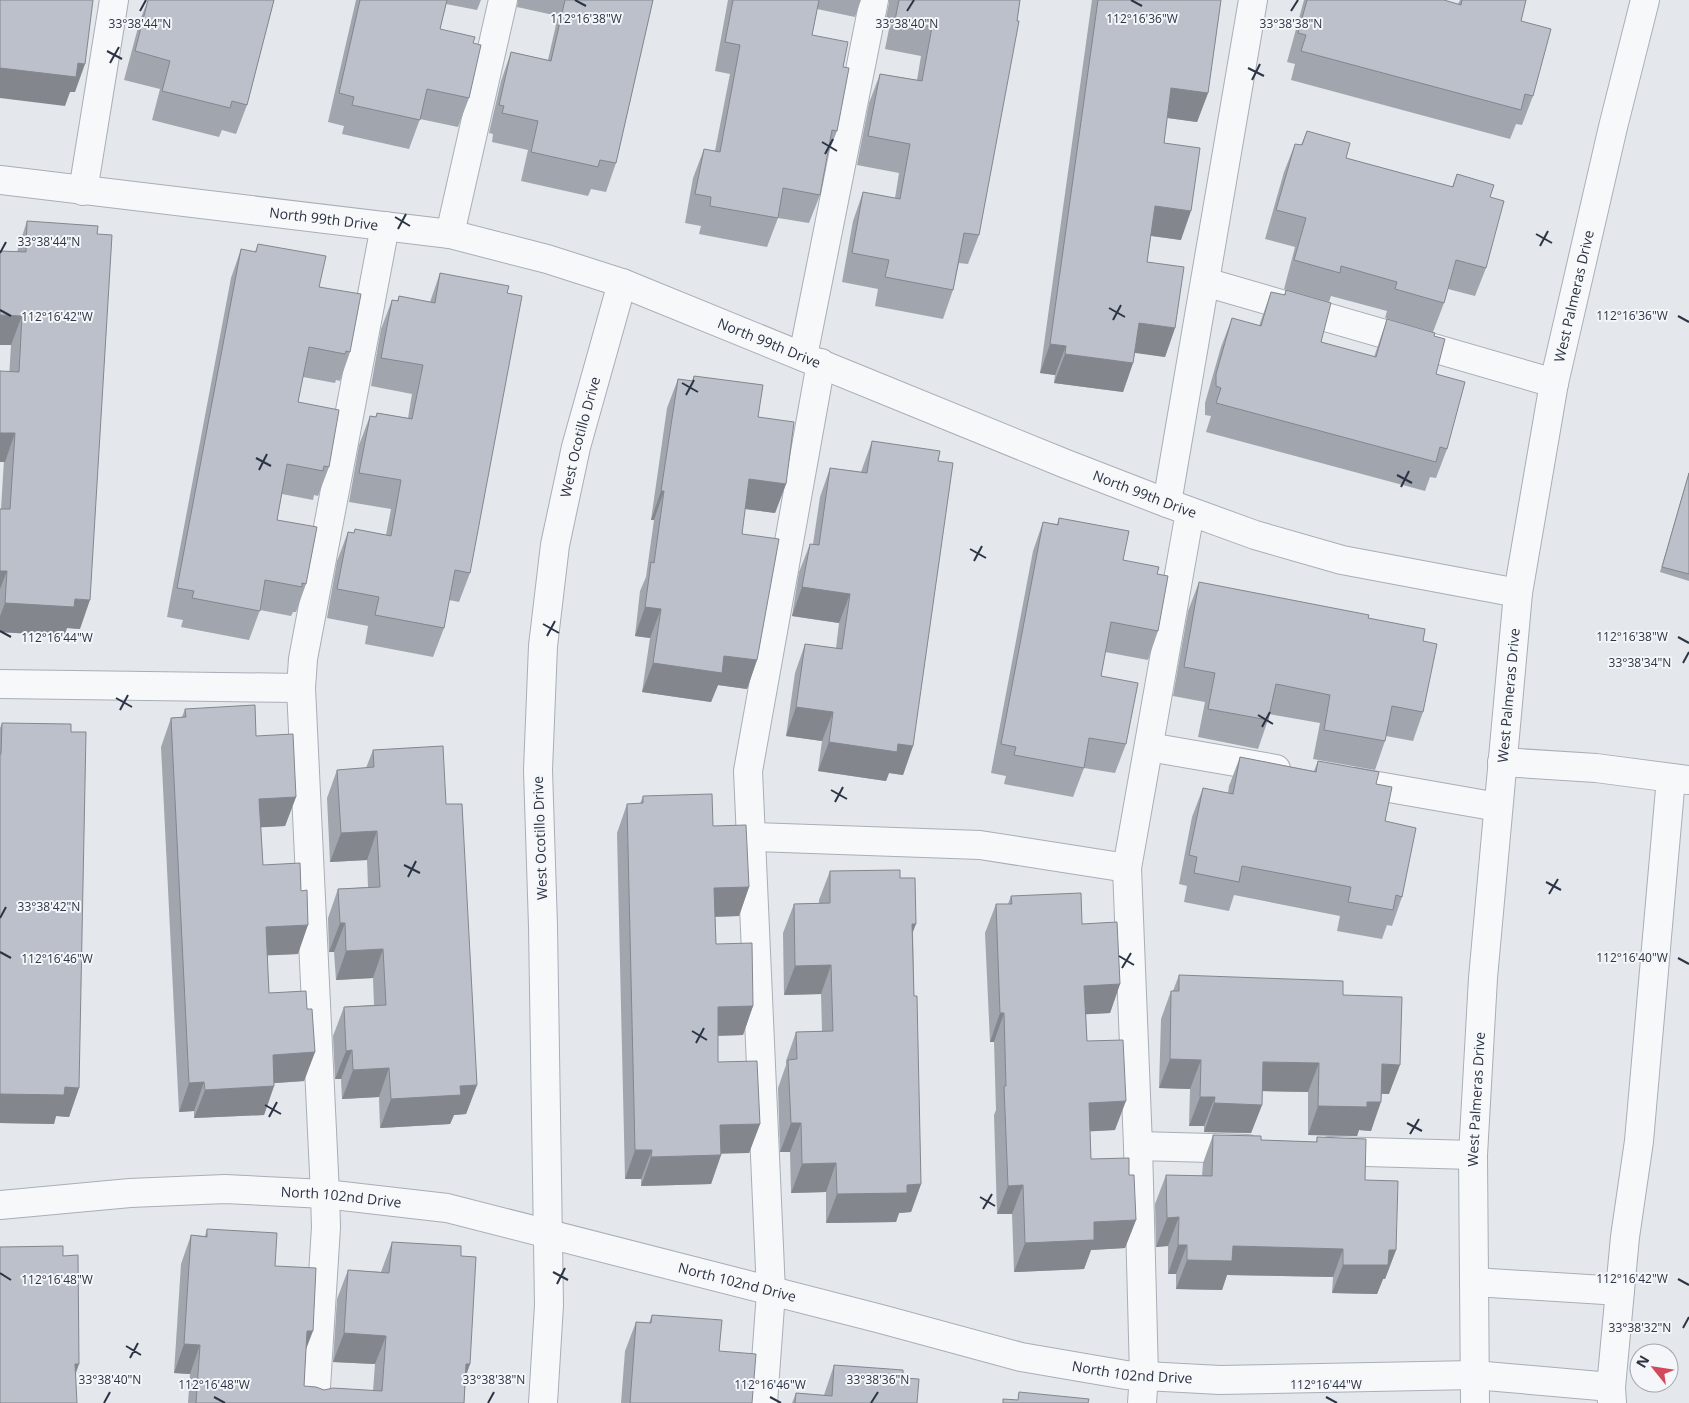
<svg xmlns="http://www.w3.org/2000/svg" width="1689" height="1403" viewBox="0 0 1689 1403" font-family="'Open Sans',sans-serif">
  <rect width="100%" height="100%" fill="#e4e7ec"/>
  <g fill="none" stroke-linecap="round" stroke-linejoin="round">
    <defs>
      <g id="minor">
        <path id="s1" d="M0,180L450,234L547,259L622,283L1066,464L1167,503L1255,535L1342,560L1518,593"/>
        <path d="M83,191L114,0"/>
        <path d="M450,234L503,0"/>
        <path d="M1205,282L1554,383"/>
        <path d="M803,356L874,0"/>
        <path d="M1167,503L1253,0"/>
        <path d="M0,684L301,688"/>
        <path d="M1149,747L1276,769"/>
        <path d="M1502,762L1596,768L1688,780"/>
        <path d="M1355,782L1498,807"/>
        <path d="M752,837L980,845L1127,868"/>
        <path d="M1138,1146L1247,1149"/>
        <path d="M1330,1151L1473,1155"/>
        <path id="s2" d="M0,1205L130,1193L225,1189L325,1194L447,1208L881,1319L1021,1357L1126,1375L1220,1380L1474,1375L1611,1387"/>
        <path d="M1474,1282L1620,1291"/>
        <path d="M315,1403L326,1227L325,1194L301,688L303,659L385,226"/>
        <path id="s3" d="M543,1403L549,1305L543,926L538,770L543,646L555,545L576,447L622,283"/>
        <path d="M763,1403L771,1292L748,771L821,363"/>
        <path d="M1142,1403L1144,1375L1138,1146L1127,868L1190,512"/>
        <path id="s4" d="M1475,1403L1473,1155L1483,978L1518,593L1554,383L1613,127L1645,0"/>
        <path d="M1612,1403L1611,1387L1625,1237L1639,1141L1671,778"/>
      </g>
    </defs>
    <use href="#minor" stroke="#a9aeb7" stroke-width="30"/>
    <use href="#minor" stroke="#f7f8fa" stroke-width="28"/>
  </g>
  <path fill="#a1a5ae" d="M148,0H274L247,105L236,134L222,130L219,137L152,120L160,89L124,80L140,20Z
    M356,0H481L477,10L446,4L440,29L473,43L469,98L458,127L420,119L409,149L342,134L344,126L328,122Z
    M518,0H653L616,163L606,192L591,189L588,196L521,181L528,150L492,142L493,134L489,133L501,81L511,52L548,60L558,16L517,7Z
    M728,0H861L855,17L817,9L812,35L843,67L837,131L826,159L820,195L809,223L778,218L767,247L699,234L701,226L685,223L693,178L704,149L715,151L730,74L715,71Z
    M889,0H1020L979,235L968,264L959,263L953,290L943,319L875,306L878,289L842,282L853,221L863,192L895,198L899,173L857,165L869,103L880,74L917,80L921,56L885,49L890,24L885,23L889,3Z
    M1092,0H1221L1208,93L1197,122L1167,118L1164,143L1181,240L1151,236L1147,262L1175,328L1165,357L1135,352L1133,363L1123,392L1054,383L1055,375L1040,373Z
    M1304,0H1444L1458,4L1460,0H1526L1521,21L1533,96L1522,125L1516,124L1510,139L1291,80L1295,64L1287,62Z
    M1307,131L1346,158L1452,187L1457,174L1490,197L1486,268L1475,296L1448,289L1444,303L1433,332L1385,318L1387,311L1331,296L1329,302L1284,289L1295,247L1265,239L1284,172L1295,144L1301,145Z
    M27,221L80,629L67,628L64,636L0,632V509H1L11,345H0V251L17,252Z
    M258,244L319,287L350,352L340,381L336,380L335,383L303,377L298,402L329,467L318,496L314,495L313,500L282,494L277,520L306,584L296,612H293L291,616L260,610L249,640L181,627L183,620L167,617L231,278L241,249L255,252Z
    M440,273L507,293L470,573L459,602L449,600L444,628L433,657L365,644L368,626L327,618L337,561L348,532L354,533L355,529L386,535L391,509L349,502L359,445L370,416L376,417L377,413L408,418L412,394L371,386L381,329L392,300L397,301L399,296L430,302Z
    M1286,290L1321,342L1374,357L1387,319L1434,336L1436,374L1447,449L1436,478L1430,477L1425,491L1206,432L1211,416L1205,415V403L1221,347L1232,318L1259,326L1271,292L1284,295Z
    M694,376L758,417L786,484L775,513L745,509L742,534L757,660L747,689L718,685L711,702L642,692L650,638L635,636L640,591L646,577L654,520H651L667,408L678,379L692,381Z
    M872,441L938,461L913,746L903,775L889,773L886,781L818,771L822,741L786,736L795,673L805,644L836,648L839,623L792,616L799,572L810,544H813L820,497L830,468L861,472Z
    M1689,472V581L1660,572Z
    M1059,518L1123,560L1157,574L1158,631L1148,660L1105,652L1101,676L1126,744L1115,773L1084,768L1073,797L1004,784L1006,776L991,773L1033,551L1043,522L1057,524Z
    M1199,582L1368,618L1423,641V712L1413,741L1386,736L1385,741L1375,770L1313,759L1320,723L1269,714L1268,720L1258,749L1198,737L1205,702L1173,696L1188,611Z
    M185,709L256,736L296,797L285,826L261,827L263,865L298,954L267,955L269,993L307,1009L315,1052L304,1081L274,1083V1086L264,1115L194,1118V1111L179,1112L161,747L171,718L182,717Z
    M2,723L79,1088L69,1117L56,1116L54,1124L0,1123V728Z
    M373,750L446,804L477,1085L466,1114L454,1115L450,1124L380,1128L379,1097L342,1099L341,1079H335L333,1036L344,1007L374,1005L373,978L336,980L334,952H329L328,918L338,889L368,887L367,860L330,862L327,798L337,770L366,768Z
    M1240,757L1314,771L1318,761L1376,784L1402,897L1392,926L1387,925L1382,939L1337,931L1340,916L1234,895L1229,911L1184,902L1187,886L1179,884L1192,817L1203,788L1228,793L1229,786Z
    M643,796L713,826L749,887L739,916L715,917L716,944L753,1006L743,1035L718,1036V1062L760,1124L749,1153H721V1155L711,1184L641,1186V1179H625L617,833L627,804H640Z
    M830,871L900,878L913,932L914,996L921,1184L911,1212L899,1213L896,1222L826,1223V1192L791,1193L790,1152H780L778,1088L786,1065V1061L796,1032L822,1031L821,994L784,995L783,933L794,904L819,903V900Z
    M1011,896L1082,924L1120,984L1110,1013L1086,1014L1087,1041L1115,1130L1090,1131L1091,1159L1129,1175L1136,1220L1125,1248L1091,1250L1084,1269L1014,1272L1012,1214H997L994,1115L996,1110L994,1042H990L985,933L996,904H1008Z
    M1179,975L1343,995L1389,1094H1382L1371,1131L1359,1130L1357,1136L1308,1135V1092L1262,1091V1105L1251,1133L1204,1132V1126H1189L1190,1089L1159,1088L1161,1019L1171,991H1173Z
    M1213,1135L1261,1140L1316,1142L1317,1137L1365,1180L1396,1250L1385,1279H1383L1377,1294L1332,1293L1333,1277L1227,1275L1222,1290L1176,1289V1274H1168V1246L1156,1247L1155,1204L1166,1175L1202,1176L1203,1163Z
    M207,1229L275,1266L306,1350L304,1386L324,1390L373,1391L375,1364L333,1362L337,1299L348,1270L381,1272L392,1242L461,1256L470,1364L466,1376L464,1403H188L190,1374L174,1373L181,1264L191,1235L205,1236Z
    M652,1315L719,1351L752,1403H621L625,1351L636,1322L649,1323Z
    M834,1365L903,1378L917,1403H792L796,1393L824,1395Z"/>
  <path fill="#83868d" d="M78,63L85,64L75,92H70L65,106L0,98V68Z
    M1171,88L1208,93L1197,122L1161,117Z
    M1155,206L1191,211L1181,240L1145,235Z
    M0,315L22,316L11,345H0Z
    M1139,323L1175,328L1165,357L1128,352Z
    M1050,344L1066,346L1055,375L1040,373Z
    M1065,354L1133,363L1123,392L1054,383Z
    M0,433H15L5,462H0Z
    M749,479L786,484L775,513L739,508Z
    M661,491H664L654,520H651Z
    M0,571H7L0,589Z
    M802,587L850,594L839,623L792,616Z
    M75,599L90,600L80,629L67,628L64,636L0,632V616L5,603Z
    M645,607L661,609L650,638L635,636Z
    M724,656L757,660L747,689L718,685L711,702L642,692L653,663Z
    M796,707L833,712L822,741L786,736Z
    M829,742L898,744L913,746L903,775L889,773L886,781L818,771Z
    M296,797L285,826L249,828L259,799Z
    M377,831L367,860L330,862L341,833Z
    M749,887L739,916L704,917L714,888Z
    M340,923H345L334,952H329Z
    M912,924H916L905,953Z
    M308,925L298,954L256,956L266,927Z
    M383,949L373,978L336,980L346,951Z
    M831,965L821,994L784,995L795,966Z
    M1120,984L1110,1013L1074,1015L1084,986Z
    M753,1006L743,1035L707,1036L718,1007Z
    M1000,1013H1004L994,1042H990Z
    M352,1050L341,1079H335L346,1051Z
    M315,1052L304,1081L262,1084L273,1055Z
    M1170,1059L1201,1060L1190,1089L1159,1088Z
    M1263,1062L1319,1063L1308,1092L1252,1091Z
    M1382,1064L1400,1065L1389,1094L1372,1093Z
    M389,1068L379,1097L342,1099L353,1070Z
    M204,1082L194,1111L179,1112L189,1083Z
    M477,1085L466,1114L454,1115L450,1124L380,1128L391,1099L460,1086Z
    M274,1086L264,1115L194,1118L205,1090Z
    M65,1087L79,1088L69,1117L56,1116L54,1124L0,1123V1094Z
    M1200,1097H1215L1204,1126H1189Z
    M1126,1101L1115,1130L1079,1132L1089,1103Z
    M1367,1102H1381L1371,1131L1359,1130L1357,1136L1308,1135L1318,1106Z
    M1214,1103L1262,1105L1251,1133L1204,1132Z
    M791,1123H801L790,1152H780Z
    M760,1124L749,1153L710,1154L720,1125Z
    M635,1150H652L641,1179H625Z
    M721,1155L711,1184L641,1186L651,1157Z
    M836,1163L826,1192L791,1193L802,1164Z
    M921,1184L911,1212L899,1213L896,1222L826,1223L837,1194L907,1185Z
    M1023,1185L1012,1214H997L1008,1186Z
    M1179,1217L1168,1246L1156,1247L1167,1218Z
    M1136,1220L1125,1248L1091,1250L1084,1269L1014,1272L1025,1243L1094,1222Z
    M1178,1245H1187L1176,1274H1168Z
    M1233,1246L1343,1249L1333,1277L1227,1275L1222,1290L1176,1289L1187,1260Z
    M1389,1250H1396L1385,1279H1383L1377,1294L1332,1293L1343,1265Z
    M307,1331H313L302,1360Z
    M344,1333L386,1336L375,1364L333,1362Z
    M184,1344L200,1345L190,1374L174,1373Z
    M75,1364H79L69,1393Z
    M466,1364H470L459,1393Z"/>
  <path fill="#bbc0ca" stroke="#83868d" d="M0,0H93L85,64L78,63L76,77L0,68Z
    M148,0H274L247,105L232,101L230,108L162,91L170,61L135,51Z
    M360,0H447L440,29L475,37L473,43L481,45L469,98L427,89L420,120L352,105L354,97L339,93Z
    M565,0H653L616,163L600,160L598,167L531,152L538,121L502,113L504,106L499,105L511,52L551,61Z
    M733,0H819L812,35L848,42L843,67L849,68L837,131L832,130L820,195L783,188L778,218L710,206L711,197L695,194L704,149L720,152L740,45L725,42Z
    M899,0H1020L1017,21H1019L979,235L964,233L953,290L885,277L889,260L852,253L863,192L900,199L910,144L868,136L880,74L922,81L932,27L895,20Z
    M1098,0H1221L1208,93L1171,88L1164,143L1200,148L1191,211L1155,206L1147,262L1184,267L1175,328L1139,323L1133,363L1065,354L1066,346L1050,344Z
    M1307,0H1444L1461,5L1462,0H1526L1521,21L1551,29L1533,96L1525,94L1521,110L1301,51L1306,35L1298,33Z
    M1307,131L1350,143L1346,158L1453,187L1457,174L1494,185L1490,197L1504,201L1486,268L1456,260L1444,303L1395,289L1397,282L1341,266L1340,273L1294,260L1306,218L1276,210L1295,144L1302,145Z
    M27,221L98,226L97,234L112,235L90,600L75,599L74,607L5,603L7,571H0V509H10L15,433H0V371L19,372L22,316L0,315V251L26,252Z
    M258,244L326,256L319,287L361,294L350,352L346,351L345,354L309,347L298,402L339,410L329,467L324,466L323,471L287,464L277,520L317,527L306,584L302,583V587L265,580L260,611L192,598L194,591L177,588L241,249L256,252Z
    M440,273L509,286L507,293L522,296L470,573L455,570L444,628L375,615L379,597L337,589L348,532L354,533L355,529L391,536L401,480L359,473L370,416L376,417L377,413L412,419L423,365L381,358L392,300L398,301L399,296L435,303Z
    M1286,290L1331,303L1321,342L1376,357L1387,319L1435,333L1434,336L1445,339L1436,374L1465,382L1447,449L1440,447L1436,462L1216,403L1221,388L1216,386V374L1232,318L1261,326L1271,292L1285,295Z
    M694,376L763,385L758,417L794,422L786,484L749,479L742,534L779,539L757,660L724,656L722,673L653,663L661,609L645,607L651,562L654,563L664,491H661L678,379L693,381Z
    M872,441L940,451L938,461L953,463L913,746L898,744L897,752L829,742L833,712L796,707L805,644L842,649L850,594L802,587L810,544L819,545L830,468L867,473Z
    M1689,473V574L1662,567Z
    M1059,518L1129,531L1123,560L1159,567L1157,574L1168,576L1158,631L1111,622L1101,676L1138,683L1126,744L1089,738L1084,768L1014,755L1016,747L1001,744L1043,522L1058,525Z
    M1199,582L1369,615L1368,618L1425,629L1423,641L1437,644L1423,712L1392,706L1385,741L1324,730L1330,695L1276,684L1268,720L1208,709L1215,673L1184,667Z
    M255,705L256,736L293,734L296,797L259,799L263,865L300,863L301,891L307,890L308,925L266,927L269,993L306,991L307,1009H312L315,1052L273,1055L274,1086L205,1090L204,1082L189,1083L171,718L186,717L185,709Z
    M2,723L71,724V732H86L79,1088L65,1087L64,1095L0,1094V754H1Z
    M443,746L446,804H462L477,1085L460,1086L461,1095L391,1099L389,1068L353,1070L352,1050L346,1051L344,1007L386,1005L383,949L346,951L345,923H340L338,889L380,887L377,831L341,833L337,770L374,767L373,750Z
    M1240,757L1316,772L1318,761L1379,772L1376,784L1392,787L1385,821L1416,828L1402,897L1396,895L1393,910L1348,902L1351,887L1242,866L1239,882L1194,873L1197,857L1189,855L1203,788L1233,794Z
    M712,794L713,826L746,825L749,887L714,888L716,944L752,943L753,1006L718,1007V1062L757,1061L760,1124L720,1125L721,1155L651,1157L652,1150H635L627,804L643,803V796Z
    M900,870V878H915L916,924H912L914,996H917L921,1184L907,1185V1193L837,1194L836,1163L802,1164L801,1123H791L788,1060L797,1059L796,1032L833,1031L831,965L795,966L794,904L830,903V871Z
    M1081,893L1082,924L1117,922L1120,984L1084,986L1087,1041L1123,1040L1126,1101L1089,1103L1091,1159L1129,1158V1175H1134L1136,1220L1094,1222V1240L1025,1243L1023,1185L1008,1186L1004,1086H1006L1004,1013H1000L996,904H1012L1011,896Z
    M1179,975L1343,981V995L1402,997L1400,1065L1382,1064L1381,1102H1367V1107L1318,1106L1319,1063L1263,1062L1262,1105L1214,1103L1215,1097H1200L1201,1060L1170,1059L1171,991H1179Z
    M1213,1135L1261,1136V1140L1317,1142V1137L1366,1139L1365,1180L1398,1181L1396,1250H1389L1388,1265H1343V1249L1233,1246L1232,1261L1187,1260V1245H1178L1179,1217L1167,1218L1166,1175L1212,1176Z
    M207,1229L277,1233L275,1266L316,1268L313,1331H307L304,1386L316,1387L324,1390L333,1388L382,1391L386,1336L344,1333L348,1270L389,1273L392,1242L461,1246V1256L476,1257L470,1364H466L464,1403H196L200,1345L184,1344L191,1235L207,1237Z
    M63,1246V1256L78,1255L79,1364H75L77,1403H0V1247Z
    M652,1315L722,1320L719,1351L756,1354L752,1403H630L636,1322L651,1323Z
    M834,1365L903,1370V1378L919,1379L917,1403H795L796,1393L832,1396Z
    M1019,1392L1089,1399L1088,1403H1003V1399L1018,1400Z"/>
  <path fill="none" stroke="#2b3445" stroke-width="2" d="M575,0L586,6M1131,0L1142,6M140,11L146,0M907,11L914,0M1291,11L1298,0M107,51L122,59M110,63L119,47M1248,68L1264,76M1252,80L1260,64M822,142L837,151M825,154L833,139M395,217L410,226M398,229L406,214M1536,234L1552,243M1540,246L1548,231M0,253L6,242M1109,308L1125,317M0,310L11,316M1678,316L1689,322M1113,320L1121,305M682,383L698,392M686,395L694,380M256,458L271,466M259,470L267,454M1397,475L1412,483M1401,487L1409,471M970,549L986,558M974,561L982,546M543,624L559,633M0,631L11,637M547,636L555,621M1678,637L1689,643M1683,663L1689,652M116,698L132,707M120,710L128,695M1258,715L1273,724M1262,727L1270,712M831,790L847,799M835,802L843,787M404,865L420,873M408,877L416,861M1546,882L1561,890M1549,894L1558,879M0,918L6,907M0,952L11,958M1119,956L1134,965M1678,958L1689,964M1122,968L1131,953M692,1031L707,1040M696,1043L704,1028M265,1105L281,1114M269,1117L277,1102M1407,1123L1422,1131M1410,1134L1419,1119M980,1197L995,1206M983,1209L992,1194M553,1272L568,1280M0,1273L11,1280M1678,1279L1689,1285M557,1284L565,1268M1683,1328L1689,1317M126,1346L141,1355M130,1358L138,1343M214,1397L225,1403M770,1397L781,1403M1326,1397L1337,1403M104,1403L110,1392M488,1403L494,1392M871,1403L878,1392"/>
  <g text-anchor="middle" stroke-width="4" stroke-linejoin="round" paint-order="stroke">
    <g font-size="14" fill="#2b3445" stroke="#f4f6f9">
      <text dy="5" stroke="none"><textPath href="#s1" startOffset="326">North 99th Drive</textPath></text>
      <text dy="5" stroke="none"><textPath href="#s4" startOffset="1114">West Palmeras Drive</textPath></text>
      <text dy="5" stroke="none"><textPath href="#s1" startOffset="791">North 99th Drive</textPath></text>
      <text dy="5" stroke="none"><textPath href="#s3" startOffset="970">West Ocotillo Drive</textPath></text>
      <text dy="5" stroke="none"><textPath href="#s1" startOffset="1196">North 99th Drive</textPath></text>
      <text dy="5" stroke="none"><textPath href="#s4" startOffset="709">West Palmeras Drive</textPath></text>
      <text transform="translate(540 838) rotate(-92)" y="5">West Ocotillo Drive</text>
      <text dy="5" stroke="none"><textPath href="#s4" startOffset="304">West Palmeras Drive</textPath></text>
      <text dy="5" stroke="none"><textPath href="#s2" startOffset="342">North 102nd Drive</textPath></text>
      <text dy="5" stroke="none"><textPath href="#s2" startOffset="748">North 102nd Drive</textPath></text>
      <text dy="5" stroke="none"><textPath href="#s2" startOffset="1154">North 102nd Drive</textPath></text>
    </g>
  </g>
  <g font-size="12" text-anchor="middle" fill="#2b3445" stroke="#f4f6f9" stroke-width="4" stroke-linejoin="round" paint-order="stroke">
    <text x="586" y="23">112°16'38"W</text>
    <text x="1142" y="23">112°16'36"W</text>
    <text x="140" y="28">33°38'44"N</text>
    <text x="907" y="28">33°38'40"N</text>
    <text x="1291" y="28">33°38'38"N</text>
    <text x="49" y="246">33°38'44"N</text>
    <text x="1632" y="320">112°16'36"W</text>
    <text x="57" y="321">112°16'42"W</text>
    <text x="1632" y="641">112°16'38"W</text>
    <text x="57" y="642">112°16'44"W</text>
    <text x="1640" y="667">33°38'34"N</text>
    <text x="49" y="911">33°38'42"N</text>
    <text x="1632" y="962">112°16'40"W</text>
    <text x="57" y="963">112°16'46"W</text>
    <text x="1632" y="1283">112°16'42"W</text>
    <text x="57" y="1284">112°16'48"W</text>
    <text x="1640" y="1332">33°38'32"N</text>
    <text x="110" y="1384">33°38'40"N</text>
    <text x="494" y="1384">33°38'38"N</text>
    <text x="878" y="1384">33°38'36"N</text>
    <text x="214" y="1389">112°16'48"W</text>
    <text x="770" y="1389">112°16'46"W</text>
    <text x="1326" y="1389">112°16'44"W</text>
  </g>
  <g transform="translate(1654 1368) rotate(300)"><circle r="24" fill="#f4f6f9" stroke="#a4a8b1"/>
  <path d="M0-4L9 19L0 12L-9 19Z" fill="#d1495b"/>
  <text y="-8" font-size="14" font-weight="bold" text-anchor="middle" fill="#2b3445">N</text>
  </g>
</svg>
